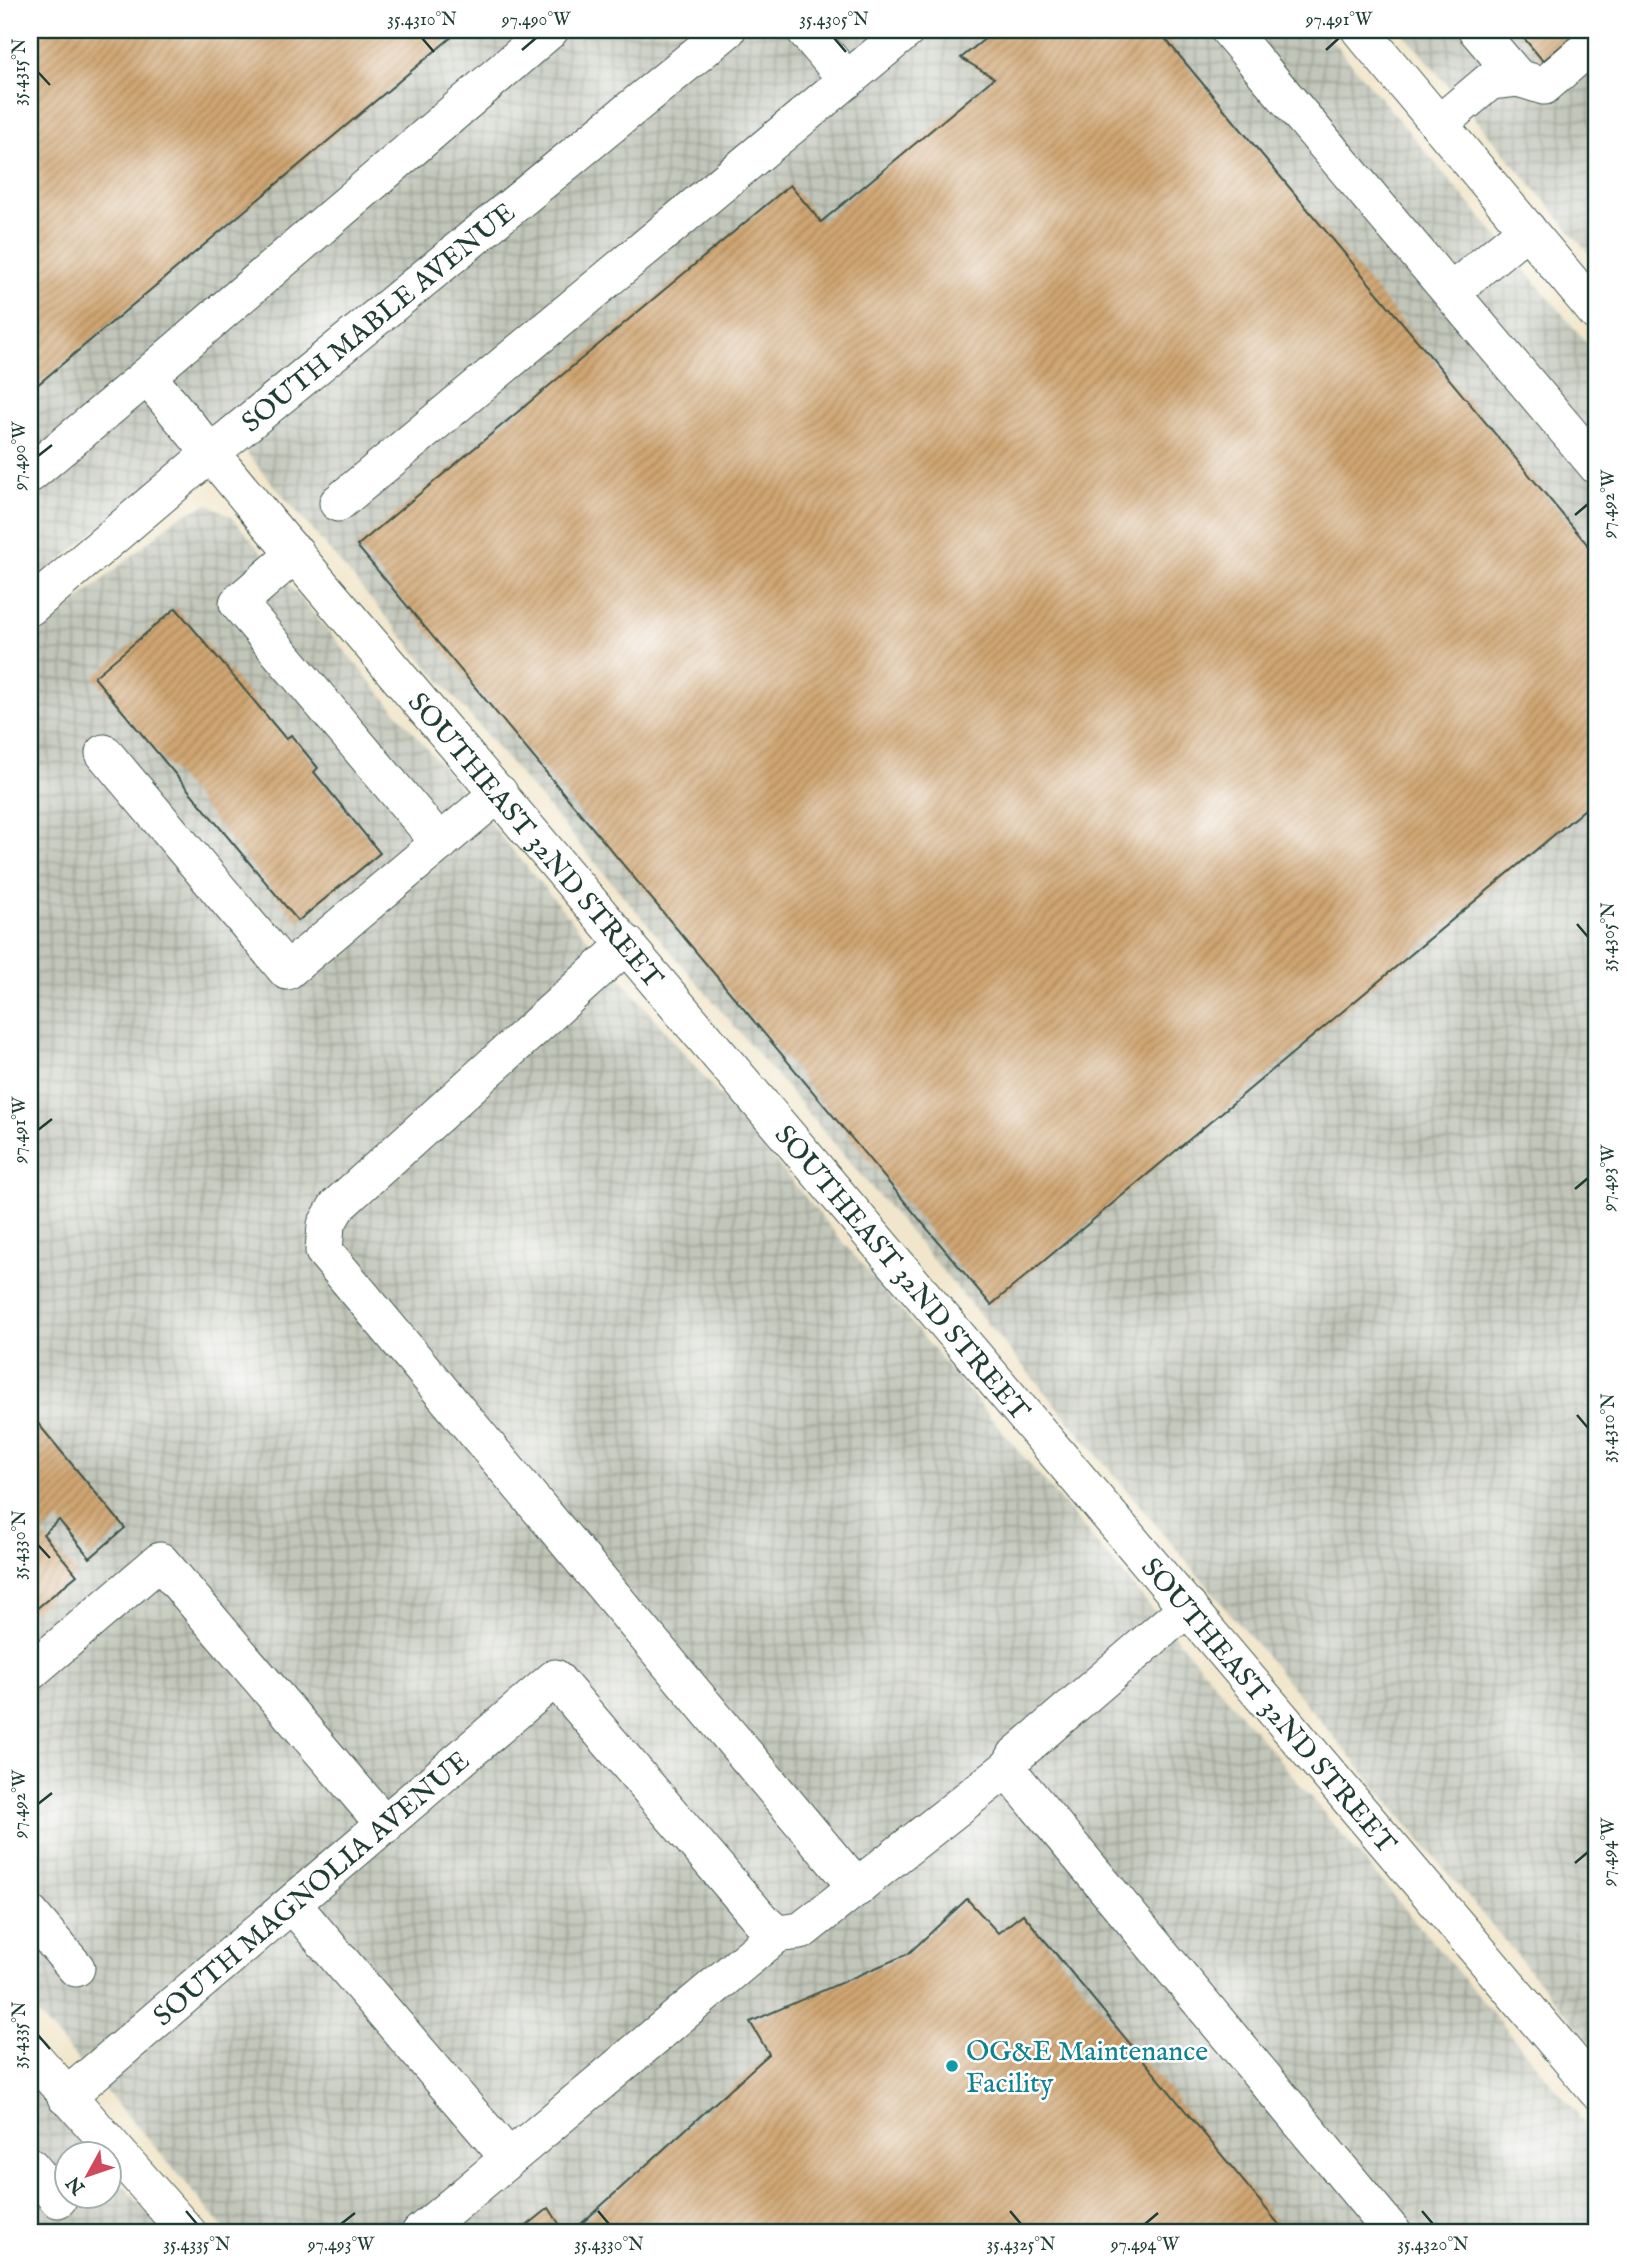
<svg xmlns="http://www.w3.org/2000/svg" width="1627" height="2263" viewBox="0 0 1627 2263" font-family="'IM FELL English',serif">
  <defs>
    <pattern id="industrial-grid" width="8" height="8" patternUnits="userSpaceOnUse" patternTransform="scale(1.75)"><rect width="8" height="8" fill="#c2c6b9"/><path d="M0 4h8M4 0v8" fill="none" stroke="#9da297"/></pattern>
    <pattern id="building-hatch" width="6" height="6" patternUnits="userSpaceOnUse" patternTransform="scale(1.75)"><rect width="6" height="6" fill="#d0a572"/><path d="M-1 1l2-2M0 6l6-6M5 7l2-2" fill="none" stroke="#a8885e"/></pattern>
  </defs>
  <rect width="100%" height="100%" fill="#fff"/>
  <filter id="ink" filterUnits="userSpaceOnUse"><feTurbulence type="fractalNoise" baseFrequency=".0143" numOctaves="2"/><feDisplacementMap in="SourceGraphic" scale="14" xChannelSelector="R" yChannelSelector="G"/><feConvolveMatrix kernelMatrix="1 2 1 2 8 2 1 2 1" color-interpolation-filters="sRGB"/></filter>
  <filter id="wash" filterUnits="userSpaceOnUse"><feTurbulence type="fractalNoise" baseFrequency=".00686" numOctaves="4" result="noise"/><feDisplacementMap in="SourceGraphic" scale="28" xChannelSelector="R" yChannelSelector="G"/><feGaussianBlur stdDeviation="1.57" result="paint"/><feColorMatrix in="noise" values="0 0 0 0 0 0 0 0 0 0 0 0 0 0 0 0 0 1.4 0 .05"/><feComposite in="paint" operator="in"/></filter>
  <g filter="url(#wash)">
    <rect width="100%" height="100%" fill="#f1e6cb"/>
    <path fill="url(#industrial-grid)" d="M30,30H1323L1597,355V2051L991,1328L221,423L30,587Z
      M1401,30H1597V263Z
      M208,504L232,517L1597,2137V2233H228L150,2141L30,2006V641L179,516Z
      M30,2074L98,2154H66V2196H108L109,2168L164,2233H30Z"/>
    <g id="blocks">
      <path fill="url(#building-hatch)" d="M30,30H460L30,391Z
        M996,30H1158L1597,556V799L991,1305L357,546L790,185L821,222L994,78L961,58Z
        M1517,30H1580L1543,61Z
        M176,608L286,739L291,735L318,768L314,772L380,853L298,921L94,677Z
        M30,1414L125,1528L90,1558L59,1520L43,1534L77,1575L30,1614Z
        M967,1899L998,1933L1023,1914L1286,2233H571L769,2054L750,2022L908,1954Z
        M549,2208L565,2233H518Z"/>
    </g>
  </g>
  <g filter="url(#ink)">
    <use href="#blocks" fill-opacity="0" stroke="#3e564b" stroke-width="2"/>
    <g fill="none" stroke-linecap="round" stroke-linejoin="round">
      <defs>
        <g id="minor">
          <path d="M805,30L847,80"/>
          <path d="M1229,30L1597,466"/>
          <path d="M1360,30L1597,313"/>
          <path d="M1477,30L1518,78"/>
          <path d="M1439,124L1490,81L1518,78L1544,86L1597,40"/>
          <path d="M1451,292L1527,229"/>
          <path d="M147,376L550,30"/>
          <path id="s1" d="M30,474L147,376L270,525L1597,2091"/>
          <path d="M338,503L907,30"/>
          <path d="M296,553L238,603L440,843"/>
          <path id="s2" d="M30,607L211,453L727,30"/>
          <path d="M104,753L287,971L499,793"/>
          <path d="M627,944L337,1206L326,1225L324,1251L857,1888"/>
          <path d="M1188,1607L1016,1755L1010,1766L1012,1775L1393,2233"/>
          <path d="M30,1672L160,1561L385,1825"/>
          <path d="M292,1904L509,2158"/>
          <path d="M30,1914L76,1968"/>
          <path d="M30,2053L188,2233"/>
          <path id="s3" d="M66,2097L555,1678L762,1921L777,1934L801,1931L1010,1766"/>
          <path d="M30,2166L58,2199"/>
          <path d="M420,2233L777,1934"/>
        </g>
      </defs>
      <use href="#minor" stroke="#3e564b" stroke-width="39"/>
      <use href="#minor" stroke="#fff" stroke-width="37"/>
    </g>
  </g>
  <path fill="none" stroke="#1f3d34" stroke-width="2.5" d="M422,38L434,52M834,38L846,52M522,50L536,38M1326,50L1339,38M38,72L50,85M38,456L52,445M1575,515L1588,504M1577,924L1588,937M38,1130L52,1119M1575,1189L1588,1178M1577,1415L1588,1428M38,1545L50,1558M38,1804L52,1793M1575,1863L1588,1852M38,2035L50,2049M186,2211L197,2224M598,2211L609,2224M1010,2211L1021,2224M1422,2211L1433,2224M341,2224L355,2213M1145,2224L1158,2213"/>
  <circle fill="#0f9aa8" stroke="#fff" stroke-width="2.5" cx="952" cy="2066" r="7"/>
  <g text-anchor="middle" stroke-width="5" stroke-linejoin="round" paint-order="stroke">
    <g font-size="28" fill="#1f3d34" stroke="#fff">
      <text dy="10" stroke="none"><textPath href="#s2" startOffset="453">SOUTH MABLE AVENUE</textPath></text>
      <text dy="10" stroke="none"><textPath href="#s1" startOffset="758">SOUTHEAST 32ND STREET</textPath></text>
      <text dy="10" stroke="none"><textPath href="#s1" startOffset="1325">SOUTHEAST 32ND STREET</textPath></text>
      <text dy="10" stroke="none"><textPath href="#s1" startOffset="1892">SOUTHEAST 32ND STREET</textPath></text>
      <text dy="10" stroke="none"><textPath href="#s3" startOffset="322">SOUTH MAGNOLIA AVENUE</textPath></text>
    </g>
    <g font-size="28" fill="#0d838f" stroke="#fff" text-anchor="start">
      <text x="966" y="2060">OG&amp;E Maintenance<tspan x="966" dy="32">Facility</tspan></text>
    </g>
  </g>
  <rect width="1627" height="2263" fill="none" stroke="#fff" stroke-width="77"/>
  <g transform="translate(88 2175) rotate(230)"><circle r="33" fill="#ffffff" stroke="#a5b1ae" stroke-width="2"/>
  <path d="M0-5L12 26L0 18L-12 26Z" fill="#d1495b"/>
  <text y="-10" font-size="19" font-weight="bold" text-anchor="middle" fill="#1f3d34">N</text>
  </g>
  <rect x="38" y="38" width="1550" height="2186" fill="none" stroke="#1f3d34" stroke-width="2.5"/>
  <g font-size="18" text-anchor="middle" fill="#1f3d34">
    <text x="422" y="25">35.4310°N</text>
    <text x="536" y="25">97.490°W</text>
    <text x="834" y="25">35.4305°N</text>
    <text x="1339" y="25">97.491°W</text>
    <text transform="translate(19 72) rotate(-90)" y="6">35.4315°N</text>
    <text transform="translate(19 456) rotate(-90)" y="6">97.490°W</text>
    <text transform="translate(1608 504) rotate(-90)" y="6">97.492°W</text>
    <text transform="translate(1608 937) rotate(-90)" y="6">35.4305°N</text>
    <text transform="translate(19 1130) rotate(-90)" y="6">97.491°W</text>
    <text transform="translate(1608 1178) rotate(-90)" y="6">97.493°W</text>
    <text transform="translate(1608 1428) rotate(-90)" y="6">35.4310°N</text>
    <text transform="translate(19 1545) rotate(-90)" y="6">35.4330°N</text>
    <text transform="translate(19 1804) rotate(-90)" y="6">97.492°W</text>
    <text transform="translate(1608 1852) rotate(-90)" y="6">97.494°W</text>
    <text transform="translate(19 2035) rotate(-90)" y="6">35.4335°N</text>
    <text x="197" y="2250">35.4335°N</text>
    <text x="341" y="2250">97.493°W</text>
    <text x="609" y="2250">35.4330°N</text>
    <text x="1021" y="2250">35.4325°N</text>
    <text x="1145" y="2250">97.494°W</text>
    <text x="1433" y="2250">35.4320°N</text>
  </g>
</svg>
